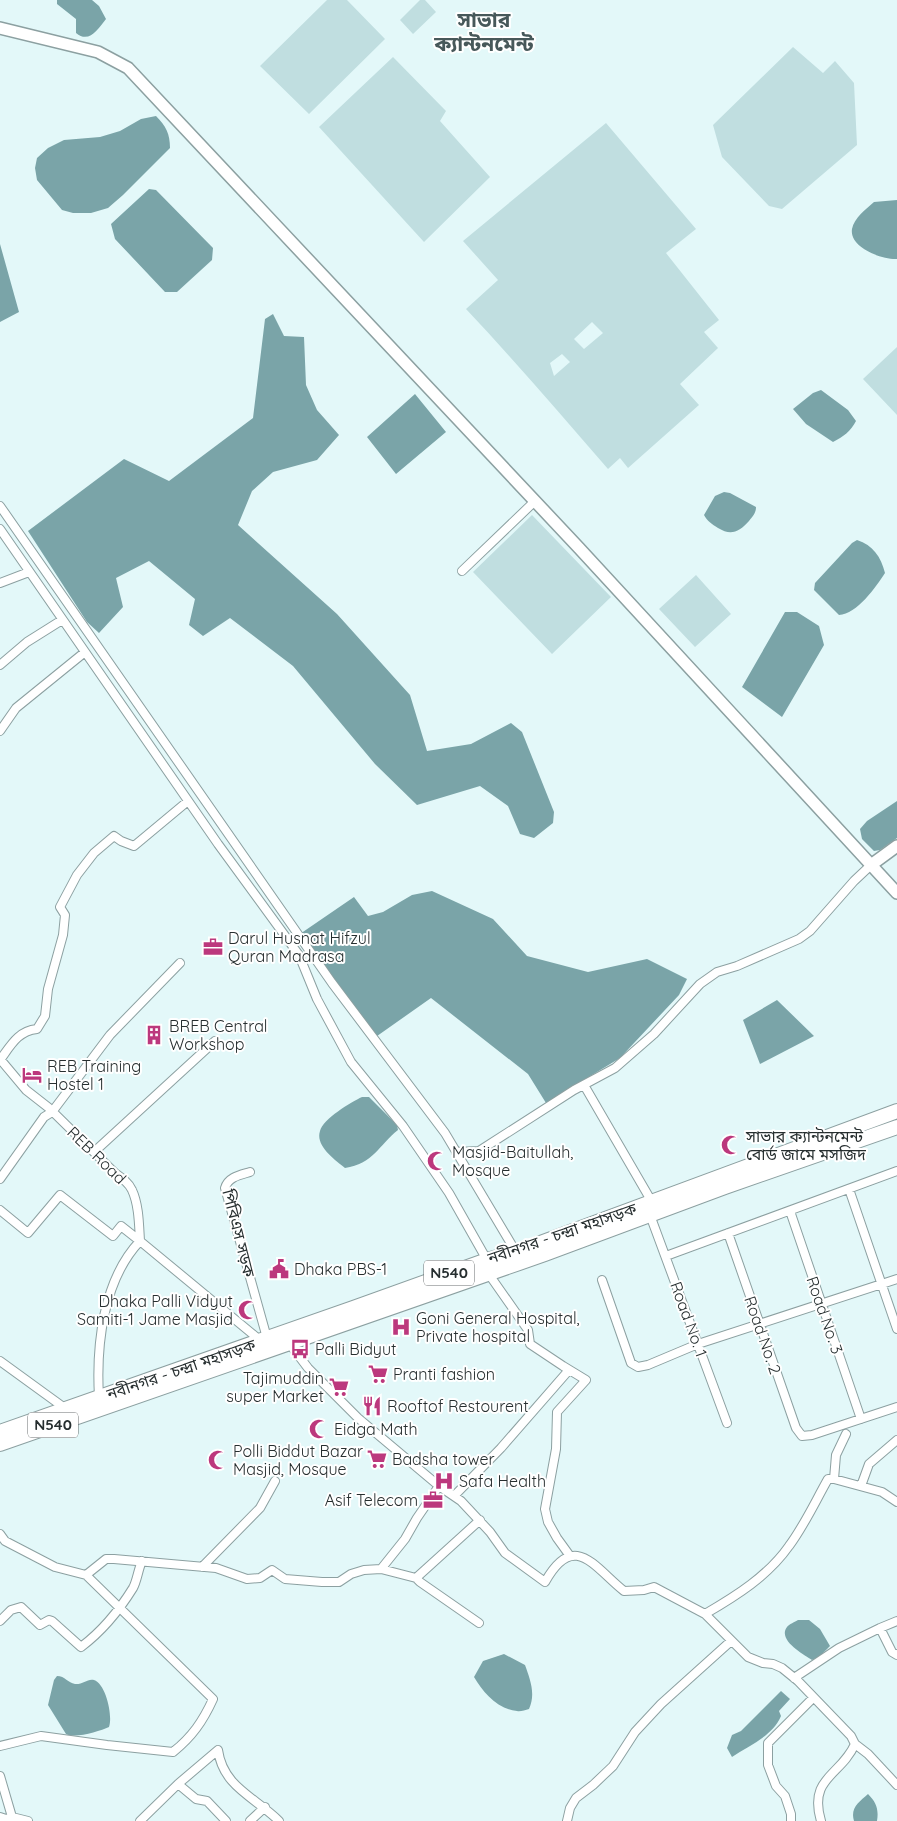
<svg xmlns="http://www.w3.org/2000/svg" width="897" height="1821" viewBox="0 0 897 1821" font-family="Quicksand,'Noto Sans Bengali',sans-serif">
  <rect width="100%" height="100%" fill="#e3f8f9"/>
  <path fill="#c0dee0" fill-rule="evenodd" d="M327,0H347L385,39L309,114L260,66Z
    M420,0H425L436,12L413,34L400,20Z
    M793,47L823,73L835,61L854,83L857,145L782,209L769,206L722,157L713,125Z
    M393,57L446,111L440,121L490,177L424,242L319,127Z
    M606,123L696,229L666,253L719,320L704,332L718,348L680,384L699,405L628,468L620,458L608,469C561,415 515,361 466,309L498,280L463,241ZM592,322L603,333L584,349L574,339ZM562,354L570,362L554,376L550,363Z
    M897,347V415L863,379Z
    M532,515L611,597L552,654L473,572Z
    M696,575L731,614L695,647L659,609Z"/>
  <path fill="#7aa4a8" d="M57,0H92L99,6L106,19C98,29 89,44 76,33V19L57,4Z
    M156,116C166,126 170,134 170,148L123,195L108,208L91,213H73L62,210L37,180L35,168L37,158L48,148L64,140L100,137L120,131L141,119Z
    M149,189L156,190L213,248L212,260L177,292H165L115,239L111,224Z
    M897,200V259C883,260 849,248 852,229C854,218 866,209 874,202Z
    M0,244L19,312L0,322Z
    M273,314L284,336L304,337L306,385L317,410L339,435L317,460L273,472L252,491L238,525L337,614L410,695L427,751L471,744L511,723L522,732L554,812L553,823L534,838L520,834L508,806L480,786L417,805L375,764L293,666L230,618L203,636L189,625L195,599L149,561L116,578L123,607L99,633L87,622L28,531L124,459L169,481L253,418L265,319Z
    M821,390L848,410L856,421C851,431 843,437 833,442L806,424L793,409L813,393Z
    M415,394L446,432L396,474L367,437Z
    M724,492L730,493L756,507C756,513 753,516 749,521C739,532 731,536 718,528C712,524 707,521 704,515L715,496Z
    M857,540C873,545 881,557 885,573C876,587 857,614 839,615L814,590L815,583L852,543Z
    M785,612H797L819,626L824,645L782,717L742,687Z
    M897,801V838L880,850L874,851L862,839L860,829L867,821Z
    M432,891L493,919L527,956L588,972L647,959L687,979L679,995L620,1058L546,1103L528,1074L431,998L370,1041L297,936L354,897L368,916L383,912L412,895Z
    M777,1000L814,1036L760,1064L743,1020Z
    M362,1097H369L397,1125L398,1130C379,1145 373,1164 345,1168C335,1160 315,1146 320,1131C323,1119 351,1102 362,1097Z
    M798,1620H809L820,1629L830,1646L819,1657L812,1660C804,1655 777,1640 787,1627C789,1624 795,1622 798,1620Z
    M504,1654L525,1665C530,1679 536,1694 529,1709C525,1710 520,1712 517,1711C497,1709 483,1692 474,1677L483,1661Z
    M57,1676C65,1676 68,1683 75,1684C82,1685 88,1678 94,1680C106,1684 113,1716 109,1727C100,1731 75,1739 66,1734L48,1705L54,1680Z
    M781,1691L790,1699L779,1711L781,1716C772,1737 749,1745 732,1757L727,1748L732,1735L741,1731Z
    M868,1794C876,1802 879,1809 877,1821H854C850,1808 859,1802 868,1794Z"/>
  <g fill="none" stroke-linecap="round" stroke-linejoin="round">
    <defs>
      <path id="street" d="M0,506L332,983L445,1133L516,1252
        M0,529L218,844L299,955L317,999L351,1062L403,1126L449,1193L487,1260
        M462,571L535,501
        M0,583L29,572
        M0,665L27,642L62,620
        M0,731L16,708L85,652
        M0,1059L26,1090L49,1108L115,1173C122,1178 129,1183 132,1190C139,1205 139,1225 140,1241L261,1341
        M0,1060C11,1045 18,1031 37,1029L45,1016L48,989L63,935L65,915L60,907L77,875L94,853L114,836L121,841L134,846L188,801
        M584,1085L652,1202
        M94,1152L215,1041
        M456,1152L479,1151L574,1090L615,1068L654,1034L700,984L717,972L737,966L799,939L810,931L854,881L871,865
        M250,1172C240,1175 228,1177 225,1188L267,1338
        M0,1179L44,1117L52,1112L110,1035L180,963
        M849,1189L897,1329
        M0,1210L28,1233L60,1195L113,1236L121,1226L140,1241C103,1280 96,1345 99,1397
        M790,1211L861,1419
        M650,1215L727,1423
        M728,1233L796,1428L802,1436L812,1435L897,1407
        M666,1256L897,1171
        M488,1273L528,1330L530,1344L563,1366L586,1380L557,1412L556,1449L545,1509L548,1522L557,1538L570,1556
        M602,1280L631,1363L638,1367L648,1365L698,1344L897,1279
        M289,1343L308,1368L358,1418L439,1486L461,1501L490,1532L505,1553L545,1582C574,1530 594,1567 624,1591L644,1590L654,1587L705,1614L748,1657L763,1663L773,1664L782,1668L798,1681L851,1736L855,1744C841,1776 808,1777 821,1821
        M0,1361L66,1409
        M834,1479L836,1455L846,1434
        M861,1486L869,1464L897,1440
        M454,1496L501,1448L569,1370
        M0,1534L5,1541L55,1567L86,1575L106,1559H114L216,1568L247,1579L260,1578L272,1570L285,1579L322,1582H339L351,1574L364,1570L381,1569L405,1539L417,1518L439,1486
        M202,1567L260,1508L275,1481
        M381,1569L416,1578L420,1582L479,1623
        M416,1578L480,1520
        M705,1614C736,1596 768,1576 789,1546C804,1526 815,1502 828,1479H834L882,1492L897,1502
        M0,1621L11,1610L21,1607L40,1625L49,1620L52,1621L81,1647C101,1632 120,1609 133,1588C137,1581 138,1570 142,1561
        M880,1628L897,1621
        M794,1678L839,1648L880,1628L892,1652L897,1655
        M855,1744L868,1754L897,1785
        M0,1746L41,1736L107,1745L173,1752C192,1737 203,1721 213,1699L86,1575
        M0,1776L12,1817L6,1819L0,1817
        M178,1784L196,1799L207,1801L226,1821
        M12,1817L28,1821
        M140,1821L178,1784L218,1750C223,1787 255,1797 279,1821
        M250,1821L265,1807
        M567,1821L570,1808L576,1798L593,1785L613,1766L635,1732L661,1704L731,1641
        M791,1821V1814L785,1796L776,1786L768,1765V1743L813,1698"/>
      <path id="secondary" d="M0,28L98,52L128,68L579,548L897,893
        M871,865L897,846"/>
      <path id="highway" d="M0,1432L353,1308L487,1260L516,1252L897,1111
        M0,1444L545,1254L725,1187L897,1127"/>
    </defs>
    <use href="#street" stroke="#8ca0a1" stroke-width="10"/>
    <use href="#secondary" stroke="#8ca0a1" stroke-width="14"/>
    <use href="#highway" stroke="#8ca0a1" stroke-width="16"/>
    <use href="#street" stroke="#fff" stroke-width="8"/>
    <use href="#secondary" stroke="#fff" stroke-width="11"/>
    <use href="#highway" stroke="#fff" stroke-width="14"/>
  </g>
  <defs>
    <symbol id="office-bare" viewBox="-9 -9 18 18"><path d="M-6-3h4V-5.5h4V-3h4V5H-6ZM-1-4.5V-3h2v-1.5ZM-6 0V1H6V0Z" fill="#bc387d" stroke="#fff" stroke-width="2.5" paint-order="stroke"/></symbol>
    <symbol id="building-bare" viewBox="-9 -9 18 18"><path d="M-4-6H4V6H1V3H-1V6H-4ZM-2.5-4.3h1.7v1.8h-1.7ZM.8-4.3h1.7v1.8H.8ZM-2.5-1h1.7V.8h-1.7ZM.8-1h1.7V.8H.8Z" fill="#bc387d" stroke="#fff" stroke-width="2.5" paint-order="stroke"/></symbol>
    <symbol id="hotel-bare" viewBox="-9 -9 18 18"><path d="M-6-4.5h1.5V1H6V5H4.5V3h-9V5H-6ZM-4 0a1.8 1.8 0 1 1 3.6 0ZM.5 0V-2.5h3Q6-2.5 6 0Z" fill="#bc387d" stroke="#fff" stroke-width="2.5" paint-order="stroke"/></symbol>
    <symbol id="mosque-bare" viewBox="-9 -9 18 18"><path d="M3.5-4.9A6 6 0 1 0 3.5 4.9A5 5 0 1 1 3.5-4.9Z" fill="#bc387d" stroke="#fff" stroke-width="2.5" paint-order="stroke"/></symbol>
    <symbol id="civic-bare" viewBox="-9 -9 18 18"><path d="M-.6-6.5H3V-4.5H.6V-3L4-1V1h2V6H-6V1h2V-1L-.6-3ZM-1.2 2.5V6h2.4V2.5Z" fill="#bc387d" stroke="#fff" stroke-width="2.5" paint-order="stroke"/></symbol>
    <symbol id="hospital-bare" viewBox="-9 -9 18 18"><path d="M-5-5h3v3.5h4V-5h3V5h-3V1.5h-4V5h-3Z" fill="#bc387d" stroke="#fff" stroke-width="2.5" paint-order="stroke"/></symbol>
    <symbol id="bus-bare" viewBox="-9 -9 18 18"><path d="M-5-6H5V4H4V6H2V4H-2V6H-4V4H-5ZM-3.5-4V0h7V-4ZM-3.5 1.2v1.5H-2V1.2ZM2 1.2v1.5H3.5V1.2Z" fill="#bc387d" stroke="#fff" stroke-width="2.5" paint-order="stroke"/></symbol>
    <symbol id="supermarket-bare" viewBox="-9 -9 18 18"><path d="M-6-5.5h2.5l.6 2H6L4.5 2H-2.5L-4.4-4H-6ZM-1.5 3.2a1.3 1.3 0 1 0 .1 0ZM3 3.2a1.3 1.3 0 1 0 .1 0Z" fill="#bc387d" stroke="#fff" stroke-width="2.5" paint-order="stroke"/></symbol>
    <symbol id="restaurant-bare" viewBox="-9 -9 18 18"><path d="M-5-6h1v4h1v-4h1v4h1v-4h1v5L-1.5 .5V6h-2V.5L-5-1ZM5-6V6H3V1.5H1.5Q1.5-4 5-6Z" fill="#bc387d" stroke="#fff" stroke-width="2.5" paint-order="stroke"/></symbol>
  </defs>
  <g fill-rule="evenodd">
    <use href="#office-bare" x="199" y="933" width="28" height="28"/>
    <use href="#building-bare" x="140" y="1021" width="28" height="28"/>
    <use href="#hotel-bare" x="18" y="1061" width="28" height="28"/>
    <use href="#mosque-bare" x="717" y="1131" width="28" height="28"/>
    <use href="#mosque-bare" x="423" y="1147" width="28" height="28"/>
    <use href="#civic-bare" x="265" y="1255" width="28" height="28"/>
    <use href="#mosque-bare" x="234" y="1296" width="28" height="28"/>
    <use href="#hospital-bare" x="387" y="1313" width="28" height="28"/>
    <use href="#bus-bare" x="286" y="1335" width="28" height="28"/>
    <use href="#supermarket-bare" x="364" y="1360" width="28" height="28"/>
    <use href="#supermarket-bare" x="325" y="1373" width="28" height="28"/>
    <use href="#restaurant-bare" x="358" y="1392" width="28" height="28"/>
    <use href="#mosque-bare" x="305" y="1415" width="28" height="28"/>
    <use href="#supermarket-bare" x="363" y="1445" width="28" height="28"/>
    <use href="#mosque-bare" x="204" y="1446" width="28" height="28"/>
    <use href="#hospital-bare" x="430" y="1467" width="28" height="28"/>
    <use href="#office-bare" x="419" y="1486" width="28" height="28"/>
  </g>
  <g text-anchor="middle" stroke-width="4" stroke-linejoin="round" paint-order="stroke">
    <g fill="#fff" stroke="#686d6e" stroke-width="1">
      <rect x="424" y="1260.5" width="50" height="25" rx="4"/>
      <rect x="28" y="1412.5" width="50" height="25" rx="4"/>
    </g>
    <g font-size="15" font-weight="bold" fill="#272f30">
      <text x="449" y="1278">N540</text>
      <text x="53" y="1430">N540</text>
    </g>
    <g font-size="16" fill="#272f30" stroke="#fff" text-anchor="start">
      <text x="228" y="944">Darul Husnat Hifzul<tspan x="228" dy="18">Quran Madrasa</tspan></text>
      <text x="169" y="1032">BREB Central<tspan x="169" dy="18">Workshop</tspan></text>
      <text x="47" y="1072">REB Training<tspan x="47" dy="18">Hostel 1</tspan></text>
      <text x="746" y="1142">সাভার ক্যান্টনমেন্ট<tspan x="746" dy="18">বোর্ড জামে মসজিদ</tspan></text>
      <text x="452" y="1158">Masjid-Baitullah,<tspan x="452" dy="18">Mosque</tspan></text>
      <text x="294" y="1275">Dhaka PBS-1</text>
      <text x="233" y="1307" text-anchor="end">Dhaka Palli Vidyut<tspan x="233" dy="18">Samiti-1 Jame Masjid</tspan></text>
      <text x="416" y="1324">Goni General Hospital,<tspan x="416" dy="18">Private hospital</tspan></text>
      <text x="315" y="1355">Palli Bidyut</text>
      <text x="393" y="1380">Pranti fashion</text>
      <text x="324" y="1384" text-anchor="end">Tajimuddin<tspan x="324" dy="18">super Market</tspan></text>
      <text x="387" y="1412">Rooftof Restourent</text>
      <text x="334" y="1435">Eidga Math</text>
      <text x="233" y="1457">Polli Biddut Bazar<tspan x="233" dy="18">Masjid, Mosque</tspan></text>
      <text x="392" y="1465">Badsha tower</text>
      <text x="459" y="1487">Safa Health</text>
      <text x="418" y="1506" text-anchor="end">Asif Telecom</text>
    </g>
    <g font-size="16" fill="#272f30" stroke="#fff">
      <text transform="translate(97 1155) rotate(44)" y="6">REB Road</text>
      <text transform="translate(239 1233) rotate(76)" y="6">পিবিএস সড়ক</text>
      <text transform="translate(562 1233) rotate(-19)" y="6">নবীনগর - চন্দ্রা মহাসড়ক</text>
      <text transform="translate(825 1315) rotate(71)" y="6">Road No. 3</text>
      <text transform="translate(689 1319) rotate(70)" y="6">Road No. 1</text>
      <text transform="translate(763 1335) rotate(71)" y="6">Road No. 2</text>
      <text transform="translate(181 1369) rotate(-19)" y="6">নবীনগর - চন্দ্রা মহাসড়ক</text>
    </g>
    <g font-size="21" font-weight="bold" fill="#47585a" stroke="#fff">
      <text x="484" y="27">সাভার<tspan x="484" dy="24">ক্যান্টনমেন্ট</tspan></text>
    </g>
  </g>
</svg>
